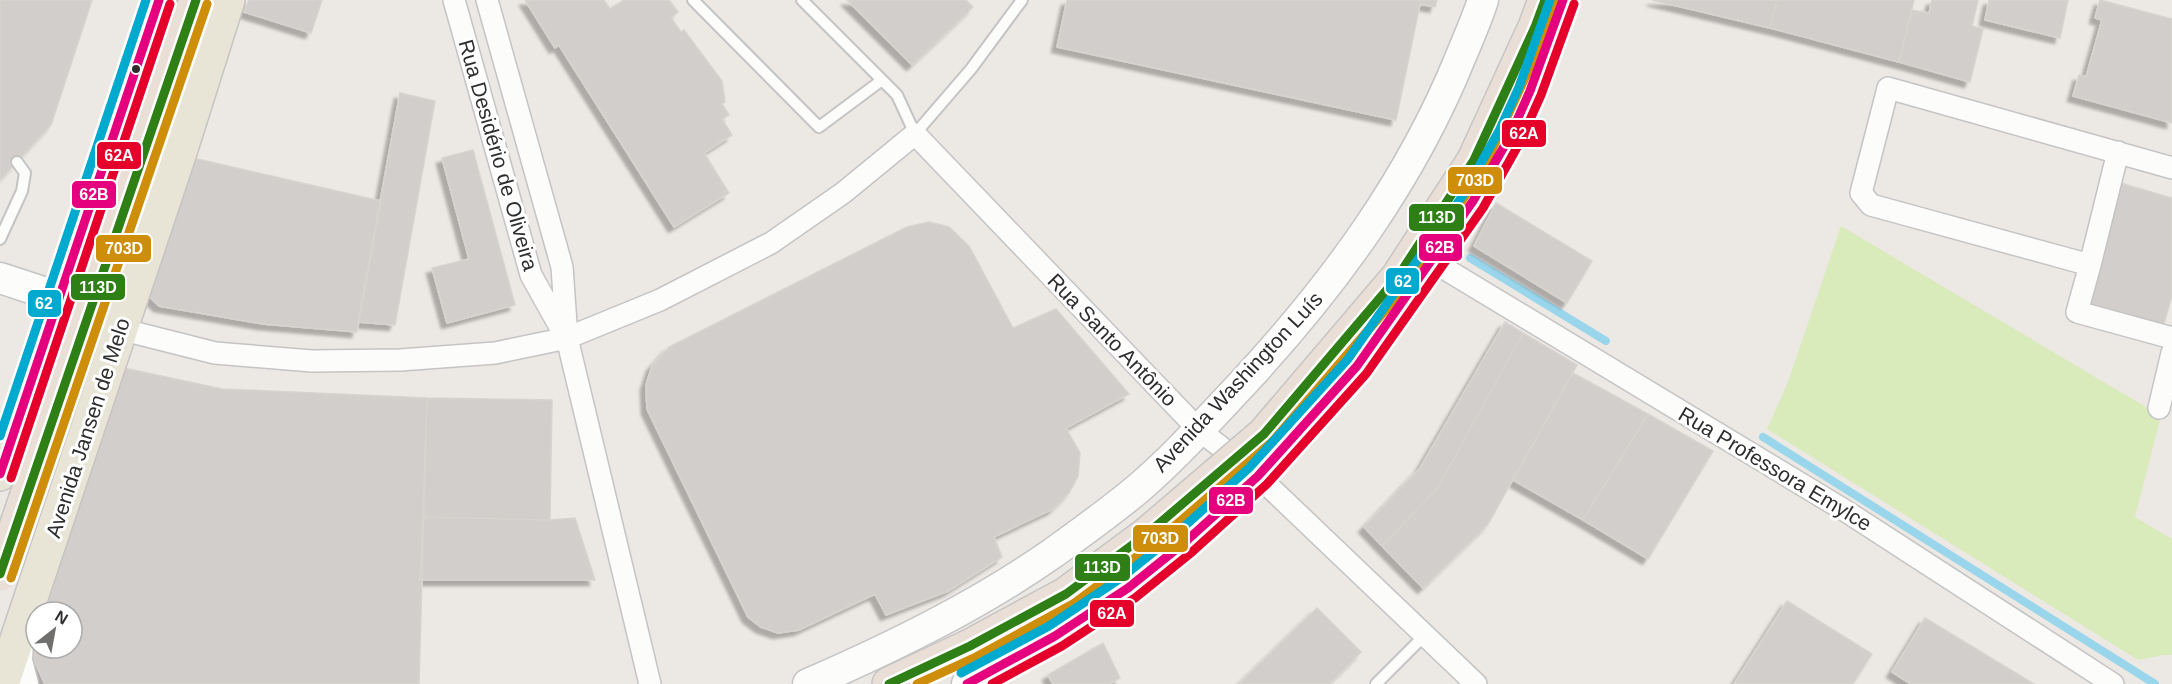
<svg xmlns="http://www.w3.org/2000/svg" width="2172" height="684" viewBox="0 0 2172 684" font-family="Helvetica,sans-serif">
  <defs>
    <filter id="shadow"><feDropShadow dx="-5.5" dy="5.5" stdDeviation="1.5" flood-color="#0004"/></filter>
  </defs>
  <rect width="100%" height="100%" fill="#ece8e4"/>
  <path fill="#d9eabb" d="M1841,226L2161,416L2135,517L2172,539V655H2163L2138,660L1767,429L1788,382Z"/>
  <g fill="none" stroke-linecap="round" stroke-linejoin="round">
    <path stroke="#99d6ec" stroke-width="8" d="M1470,258L1606,341
      M1763,437L2155,684"/>
  </g>
  <path fill="#d1cecb" stroke="#d7d4d0" stroke-width="1.5" filter="url(#shadow)" d="M0,0H92L51,125L0,180Z
    M249,0H322L311,33L244,12Z
    M525,0H604L610,9L624,0H669L678,12L671,18L681,32L684,30L722,81L725,102L722,104L729,115L722,119L732,135L704,153L729,193L674,227L559,45L555,48Z
    M847,0H966L973,7L912,65Z
    M1067,0H1437L1435,7L1420,4L1396,120L1057,47Z
    M1652,0H1777L1770,28Z
    M1777,0H1914L1899,62L1770,28Z
    M1932,0H1978L1972,26L1983,29L1970,82L1899,62L1912,10L1929,13Z
    M1989,0H2068L2060,38L1985,20Z
    M2100,0L2172,19V123L2073,96L2079,75L2086,77L2102,20L2095,18Z
    M400,93L435,101L395,325L358,322Z
    M473,150L515,305L447,323L432,268L469,259L442,158Z
    M193,158L381,201L357,332L263,324L159,306L149,296Z
    M2120,183L2172,198V295L2162,331L2087,309Z
    M1496,203L1592,261L1567,303L1474,246Z
    M929,222L949,227L969,246L1013,328L1056,309L1129,394L1066,428L1080,453L1078,476L1069,493L1053,509L994,537L1002,557L948,591L886,615L875,594L799,630L778,633L761,627L748,617L647,409L646,385L652,366L669,347L907,227Z
    M1505,322L1523,333L1437,489L1382,546L1364,527L1420,468Z
    M1523,333L1577,365L1488,524L1423,588L1382,546L1437,489Z
    M124,368L222,389L427,398L419,684H45L34,660L36,642V648H72V612H42Z
    M1573,373L1648,414L1583,520L1513,480Z
    M427,398L552,400L550,520L423,517Z
    M1648,414L1713,451L1648,559L1583,520Z
    M423,517L550,520L575,518L595,580H420Z
    M1787,601L1872,654L1853,684H1734Z
    M1317,608L1361,652L1329,684H1239Z
    M1925,618L2034,684H1911L1892,672Z
    M1103,643L1120,678L1109,684H1053L1048,675Z"/>
  <g fill="none" stroke-linecap="round" stroke-linejoin="round">
    <defs>
      <path id="lane" d="M693,0L819,127L882,80
        M802,0L897,95L915,134L971,69L1022,0
        M0,239L22,191L25,173L17,162
        M1376,684L1425,635"/>
      <path id="street" d="M454,0L531,275L564,334
        M487,0L562,267L567,338L650,684
        M2118,152L2090,265L1871,205L1861,193L1888,88L2172,168
        M1432,261L1844,510L2113,684
        M2090,265L2077,312L2172,338
        M120,329L215,353L312,361L400,360L495,353L567,338L660,300L771,243L843,193L915,134L1199,430L1258,476L1476,684
        M2159,408L2172,353"/>
      <path id="secondary" d="M0,278L58,297
        M18,639L17,661L23,684
        M808,684C893,647 977,606 1053,553C1082,532 1113,510 1140,487C1177,455 1209,419 1242,384C1333,286 1411,180 1461,56C1469,37 1477,19 1483,0
        M967,684L1055,636L1128,588L1184,543L1258,476L1357,366L1473,201L1510,136L1530,91L1563,0"/>
      <path id="primary" d="M0,474L159,0
        M2,684L180,152L228,0"/>
      <path id="highway" d="M1474,160L1535,27L1545,0
        M889,684L970,646L1066,594L1147,534"/>
    </defs>
    <use href="#lane" stroke="#c5c4c5" stroke-width="14"/>
    <use href="#street" stroke="#c5c4c5" stroke-width="24"/>
    <use href="#secondary" stroke="#c5c4c5" stroke-width="33"/>
    <use href="#primary" stroke="#c6c5c4" stroke-width="36"/>
    <use href="#highway" stroke="#c6c5c4" stroke-width="36"/>
    <use href="#lane" stroke="#fcfcfb" stroke-width="10"/>
    <use href="#street" stroke="#fcfcfb" stroke-width="21"/>
    <use href="#secondary" stroke="#fcfcfb" stroke-width="30"/>
    <use href="#primary" stroke="#e8e4d6" stroke-width="33"/>
    <use href="#highway" stroke="#eadfd6" stroke-width="33"/>
    <defs>
      <path id="highway-bridge" d="M1147,534L1264,434L1397,278L1474,160
        M0,574L196,0"/>
    </defs>
    <use href="#highway-bridge" stroke="#c6c5c4" stroke-width="36" stroke-linecap="butt"/>
    <use href="#highway-bridge" stroke="#eadfd6" stroke-width="33"/>
    <defs>
      <path id="bus-1" d="M0,574L196,0
        M889,684L970,646L1066,594L1147,534L1264,434L1397,278L1474,160L1535,27L1545,0"/>
      <path id="bus-2" d="M11,578L207,4
        M917,684L976,657L1073,604L1155,543L1272,442L1406,286L1484,167L1546,32L1556,4"/>
      <path id="bus-3" d="M0,474L159,0
        M967,684L1055,636L1128,588L1184,543L1258,476L1357,366L1473,201L1510,136L1530,91L1563,0"/>
      <path id="bus-4" d="M11,478L170,4
        M992,684L1062,646L1135,598L1192,552L1267,484L1366,374L1483,208L1520,142L1541,95L1574,4"/>
      <path id="bus-5" d="M0,436L146,0
        M961,673L1049,626L1121,578L1176,534L1249,468L1348,359L1463,195L1499,131L1519,87L1550,0"/>
    </defs>
    <use href="#bus-1" stroke="#fff" stroke-width="14"/>
    <use href="#bus-2" stroke="#fff" stroke-width="14"/>
    <use href="#bus-3" stroke="#fff" stroke-width="14"/>
    <use href="#bus-4" stroke="#fff" stroke-width="14"/>
    <use href="#bus-5" stroke="#fff" stroke-width="14"/>
    <use href="#bus-1" stroke="#2e7f16" stroke-width="9"/>
    <use href="#bus-2" stroke="#cf8e09" stroke-width="9"/>
    <use href="#bus-3" stroke="#e5007d" stroke-width="9"/>
    <use href="#bus-4" stroke="#e4002b" stroke-width="9"/>
    <use href="#bus-5" stroke="#00a9ce" stroke-width="9"/>
  </g>
  <circle fill="#2e2e2e" stroke="#fff" stroke-width="2" cx="136" cy="69" r="5"/>
  <g text-anchor="middle" stroke-width="6" stroke-linejoin="round" paint-order="stroke">
    <g font-size="21" fill="#2e2e2e" stroke="#fff">
      <text transform="translate(498 155) rotate(74)" y="7">Rua Desidério de Oliveira</text>
      <text transform="translate(1112 340) rotate(46)" y="7">Rua Santo Antônio</text>
      <text transform="translate(1238 382) rotate(-47)" y="7">Avenida Washington Luís</text>
      <text transform="translate(88 428) rotate(-72)" y="7">Avenida Jansen de Melo</text>
      <text transform="translate(1775 469) rotate(31)" y="7">Rua Professora Emylce</text>
    </g>
  </g>
  <g stroke="#fff" stroke-width="2">
    <rect x="1501" y="119" width="46" height="29" rx="6" fill="#e4002b"/>
    <rect x="96" y="141" width="46" height="29" rx="6" fill="#e4002b"/>
    <rect x="1447" y="166" width="56" height="29" rx="6" fill="#cf8e09"/>
    <rect x="71" y="180" width="46" height="29" rx="6" fill="#e5007d"/>
    <rect x="1408" y="203" width="57" height="29" rx="6" fill="#2e7f16"/>
    <rect x="1418" y="233" width="45" height="29" rx="6" fill="#e5007d"/>
    <rect x="95" y="234" width="57" height="29" rx="6" fill="#cf8e09"/>
    <rect x="1385" y="267" width="35" height="28" rx="6" fill="#00a9ce"/>
    <rect x="70" y="273" width="56" height="28" rx="6" fill="#2e7f16"/>
    <rect x="27" y="289" width="35" height="29" rx="6" fill="#00a9ce"/>
    <rect x="1208" y="486" width="46" height="29" rx="6" fill="#e5007d"/>
    <rect x="1132" y="524" width="57" height="29" rx="6" fill="#cf8e09"/>
    <rect x="1074" y="553" width="57" height="29" rx="6" fill="#2e7f16"/>
    <rect x="1089" y="599" width="46" height="29" rx="6" fill="#e4002b"/>
  </g>
  <g font-size="16" text-anchor="middle" font-weight="bold" fill="#fff">
    <text x="1524" y="139">62A</text>
    <text x="119" y="161">62A</text>
    <text x="1475" y="186">703D</text>
    <text x="94" y="200">62B</text>
    <text x="1437" y="223">113D</text>
    <text x="1440" y="253">62B</text>
    <text x="124" y="254">703D</text>
    <text x="1403" y="287">62</text>
    <text x="98" y="293">113D</text>
    <text x="44" y="309">62</text>
    <text x="1231" y="506">62B</text>
    <text x="1160" y="544">703D</text>
    <text x="1102" y="573">113D</text>
    <text x="1112" y="619">62A</text>
  </g>
  <g transform="translate(54 630) rotate(31)"><circle r="28" fill="#ffffff" stroke="#ababab" stroke-width="1.5"/>
  <path d="M0-4.5L10 22L0 15L-10 22Z" fill="#706f6e"/>
  <text y="-9" font-size="16" font-weight="bold" text-anchor="middle" fill="#2e2e2e">N</text>
  </g>
</svg>
